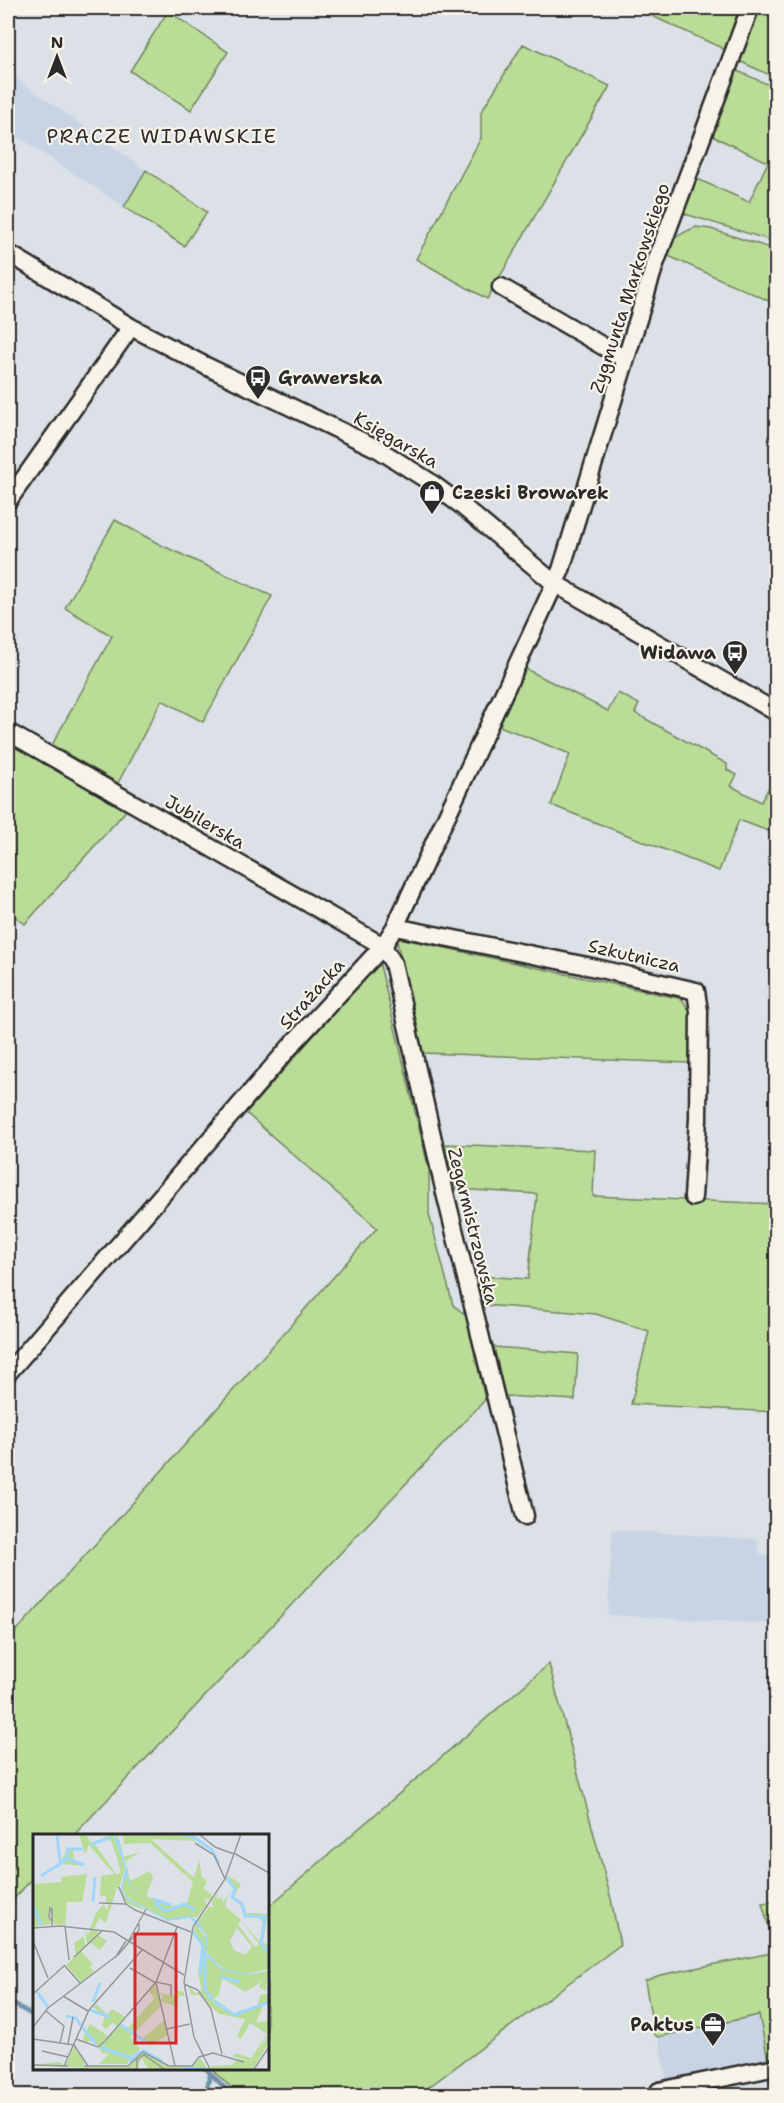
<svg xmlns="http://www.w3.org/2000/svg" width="784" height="2103" viewBox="0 0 784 2103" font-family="'Shantell Sans',sans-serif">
  <rect width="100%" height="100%" fill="#dbe1e6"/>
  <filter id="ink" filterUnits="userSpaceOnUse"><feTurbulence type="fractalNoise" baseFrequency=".0167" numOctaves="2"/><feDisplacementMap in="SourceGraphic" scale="12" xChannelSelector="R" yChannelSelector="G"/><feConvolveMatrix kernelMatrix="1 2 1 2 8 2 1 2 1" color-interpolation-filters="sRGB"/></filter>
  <g filter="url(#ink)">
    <path fill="#c8d4e4" d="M8,73L146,170L124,207L8,130Z
      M612,1530L757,1539L760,1555L776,1557V1624L608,1615Z
      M759,2015L768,2059L667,2082L658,2037Z"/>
    <path fill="#b9dc96" stroke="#728460" stroke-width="1.5" d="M655,8H743L726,50L652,16Z
      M756,8H776V78L735,59Z
      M168,11L228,52L191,110L130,71Z
      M523,44L610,86L487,299L416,259L481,138V112Z
      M733,69L776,88V242L685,214L684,203L693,177L749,202L768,162L708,134Z
      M146,170L207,212L184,246L124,207Z
      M696,227L711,229L776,250V304L664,254C668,239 682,233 696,227Z
      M115,520L161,545L272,596L203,722L162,700L118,783L52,745L112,636L65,608Z
      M524,668L608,711L618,693L639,704L635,713L727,764V770L737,775L731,786L761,802L776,774V834L739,820L719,871L551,805L570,754L497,725Z
      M8,740L127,808L124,813L25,924L8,911Z
      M399,938L682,999L691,1013L689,1063L423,1053L397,942Z
      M379,961L429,1170V1214L453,1305L467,1316L485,1400L73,1836H34V1877L8,1905V1640L150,1484L377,1228L246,1113Z
      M445,1144L595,1150L593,1196L776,1204V1412L631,1404L649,1331L596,1314L484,1305L477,1276L528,1279L537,1194L456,1189Z
      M494,1347L578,1354L575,1400L505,1396Z
      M549,1664L611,1899L620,1945L418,2095H239L211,2069L267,2068V1908Z
      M776,1901V1952L762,1903Z
      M776,1952V2057L768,2059L759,2015L658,2037L654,2034L645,1981L660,1975Z"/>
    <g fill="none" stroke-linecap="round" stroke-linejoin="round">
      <path stroke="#7192aa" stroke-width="4.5" d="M8,2001L34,2016
        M205,2068L233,2096
        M205,2096L210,2075"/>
      <defs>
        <path id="minor" d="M8,253L131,327L206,366L378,449L427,480L461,505L554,583L776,712
          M501,287L625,359
          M8,501L131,327
          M8,732L383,946L393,963L445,1193L525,1516
          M395,927L587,966L696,991L699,1011L698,1119L693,1197
          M8,1373L295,1041L383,946L395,927L561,570L655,264L750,8
          M660,2096L659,2091L776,2067"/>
      </defs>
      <use href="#minor" stroke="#2b2b2b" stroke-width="21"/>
      <use href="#minor" stroke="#f7f3e8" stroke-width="16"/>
    </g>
  </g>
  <defs>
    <symbol id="bus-pin" viewBox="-11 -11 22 30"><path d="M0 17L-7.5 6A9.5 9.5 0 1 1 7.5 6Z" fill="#2b2b2b" stroke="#f7f3e8"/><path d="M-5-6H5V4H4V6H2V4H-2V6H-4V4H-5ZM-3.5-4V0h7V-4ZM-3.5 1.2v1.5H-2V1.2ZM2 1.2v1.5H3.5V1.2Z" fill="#fff"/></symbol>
    <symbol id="shop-pin" viewBox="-11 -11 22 30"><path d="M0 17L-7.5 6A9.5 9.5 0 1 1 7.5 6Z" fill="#2b2b2b" stroke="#f7f3e8"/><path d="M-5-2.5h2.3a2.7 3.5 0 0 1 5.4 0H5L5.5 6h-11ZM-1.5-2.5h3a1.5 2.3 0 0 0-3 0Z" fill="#fff"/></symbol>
    <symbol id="office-pin" viewBox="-11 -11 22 30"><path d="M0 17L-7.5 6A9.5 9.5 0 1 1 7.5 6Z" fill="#2b2b2b" stroke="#f7f3e8"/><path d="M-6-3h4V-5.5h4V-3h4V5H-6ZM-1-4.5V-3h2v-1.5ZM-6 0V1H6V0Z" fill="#fff"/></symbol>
  </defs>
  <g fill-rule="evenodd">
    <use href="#bus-pin" x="243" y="363" width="30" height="40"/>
    <use href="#shop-pin" x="417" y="478" width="30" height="40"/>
    <use href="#bus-pin" x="720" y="638" width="30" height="40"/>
    <use href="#office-pin" x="698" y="2010" width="30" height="40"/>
  </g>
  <g text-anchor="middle" stroke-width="4.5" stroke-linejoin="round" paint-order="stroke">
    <g font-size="18" fill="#2b2b2b" stroke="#f7f3e8">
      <text transform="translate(630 288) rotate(-72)" y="6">Zygmunta Markowskiego</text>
      <text transform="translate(396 440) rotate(30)" y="6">Księgarska</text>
      <text transform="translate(205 822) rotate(30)" y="6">Jubilerska</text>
      <text transform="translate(634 956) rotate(13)" y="6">Szkutnicza</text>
      <text transform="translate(312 994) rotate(-48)" y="6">Strażacka</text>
      <text transform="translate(473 1226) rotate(76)" y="6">Zegarmistrzowska</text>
    </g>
    <g font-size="18" font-weight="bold" fill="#2b2b2b" stroke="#f7f3e8" text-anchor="start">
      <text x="278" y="384">Grawerska</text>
      <text x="452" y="499">Czeski Browarek</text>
      <text x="716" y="659" text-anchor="end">Widawa</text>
      <text x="694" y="2031" text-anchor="end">Paktus</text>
    </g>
    <g font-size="20" letter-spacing="1.5" fill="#2b2b2b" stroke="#f7f3e8">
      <text x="162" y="143">PRACZE WIDAWSKIE</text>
    </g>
  </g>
  <g transform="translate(33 1834)">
    <rect width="236" height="236" fill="#dbe1e6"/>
    <path d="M23,0L27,28L35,15L40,14L41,27L52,32L27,30ZM46,0H53L58,9L80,0L92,34L86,54L80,55L87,56L111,76L93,69L87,56H83L73,89L66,84L61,95H57L63,79L71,70L73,76L77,69H73V62H67L68,42L81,40L56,11L52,20ZM77,4L84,23L88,39L83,40L61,9ZM83,0L85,1L91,23L107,18L93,27L97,47L117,37L120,44L113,62L139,72L154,69L160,48L117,9L91,10L90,0L158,2L163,7L118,5L161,44L166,26L169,43L174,48L170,54L179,61L178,66L171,64L174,71L164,83L135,86L96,65L89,55L94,32ZM54,40L49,68H34L32,92L21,90L16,74L18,90L0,93V50L29,48L28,43ZM195,42L208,50L200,64L211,71L213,79L235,80L230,108L235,111V135L214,140L192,136L175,120V104L165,87L177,72L180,74L179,67L186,57L183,64L190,65V69L195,60L192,72L208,86L205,91L222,113L226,110L209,87L227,108L229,103L231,92L226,83H212L207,70L198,63L201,56ZM204,94L219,113L212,121L201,116L197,107ZM163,90L173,104L175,123L189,136L215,141L235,137L233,157L226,153L228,148L212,158L189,144L186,161L181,165L202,180L224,172L228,160H235V169L230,172L223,188L235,187V200L221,223L216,227L200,222L202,219L218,224L234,200L217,189L208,205L204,202L212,185L186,180L166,161H158L155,151L162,159L169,157L165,139L169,110L160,99ZM52,96L55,101L57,96L69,98L65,101L74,107L67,116L58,109L54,111ZM51,102L52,113L48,117L60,130L57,133L61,138L48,148L33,131L43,121L41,109ZM122,149L128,172L97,203L107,215L98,222L76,216L96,223L95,230H66L76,220L69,219L66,213L87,190L93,196L122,164L115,157ZM144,156L151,158V162H146L145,173L127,167L130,162L125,159L143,162ZM63,170L74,180L79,175L92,183L84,192L79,189L73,195L69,192L72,182L60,173ZM131,186L135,200L118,212L110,204ZM57,190L75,202L66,212L58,207L51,208L50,203L48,207ZM235,202V210L220,235H179L177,232L200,231L203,225L218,227ZM41,213L52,227L50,232H33L98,231L102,222L111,218L132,231H161L167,224L174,234L115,235L108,223L105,235L57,234L0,231L26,228L32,232Z" fill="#b9dc96" fill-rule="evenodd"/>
    <path d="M80,0L86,6L98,53L110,63L98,54L93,42L89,55L96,65L134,85L156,82L165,87L175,104V120L190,135L214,140L235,137L215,141L189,136L175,123L172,100L157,84L135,87L95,66L88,56L92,34Z" fill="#9fd6fe"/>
    <path fill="none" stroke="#9fd6fe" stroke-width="3" d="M24,0L27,28M150,2L158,1L179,16L186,30M58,10L77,4M33,24L51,31M33,25L35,15H50M8,42L33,26M192,42L202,55L199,63L209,70L212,82L232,83L228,109L236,118M120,65L138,71M60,68L62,43M122,69L133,77L152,70L162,76M0,71L8,91M160,98L170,112L167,140M172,117V156L180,166M188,143L207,148M4,158L15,173M181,167L200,180M60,168L67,149M57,176L77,183M201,181L236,168M33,182L43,184L48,191M88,191L116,210M49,193L63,210M67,213L98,224M97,228L103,220L111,217L129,227M151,234L173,235"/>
    <path fill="none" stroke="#95989b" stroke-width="1.5" d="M166,0L182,13L201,20M162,9L181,21L192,45M201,19L236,39M86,53L93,70L102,76L158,98M66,69L93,70M19,87L16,83L17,74L19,75V92M32,92L36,126M0,94L27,92L81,98L151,141M0,107L15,144M95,108L113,75M41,123L69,97M82,124L93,107M31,131L47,149M97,134L123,149L142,232M123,148L138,151V162M151,150L165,156L178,175L189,220M0,160L32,131M30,162L55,177M13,177L31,192L27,209M0,193L15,174L86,120L106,96V90M134,195L157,190M0,205L41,211L55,232M43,205L65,213L72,207L123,148L144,93M35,210L40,183M9,217L35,223M0,231L35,232M31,232L56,176L109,116M51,232H95L110,218L136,232H159L166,223L180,219L211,228M0,235H56M104,235V226L111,221L131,235M177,235L161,203L151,148L160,93L192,45L208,0M221,235L236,213"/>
    <path fill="#d62828" fill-opacity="0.15" stroke="#d62828" stroke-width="3" d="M102,100H143V209H102Z"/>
    <rect width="236" height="236" fill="none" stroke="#2b2b2b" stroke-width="3"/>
  </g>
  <rect width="784" height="2103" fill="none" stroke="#f7f3e8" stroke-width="30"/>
  <rect x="15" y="15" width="754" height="2073" fill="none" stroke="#2b2b2b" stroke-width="2" filter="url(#ink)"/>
  <g transform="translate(57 57)" stroke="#f7f3e8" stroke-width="4.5" paint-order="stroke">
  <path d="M0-4.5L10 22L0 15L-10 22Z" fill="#2b2b2b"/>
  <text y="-9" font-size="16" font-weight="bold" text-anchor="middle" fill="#2b2b2b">N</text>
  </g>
</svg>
